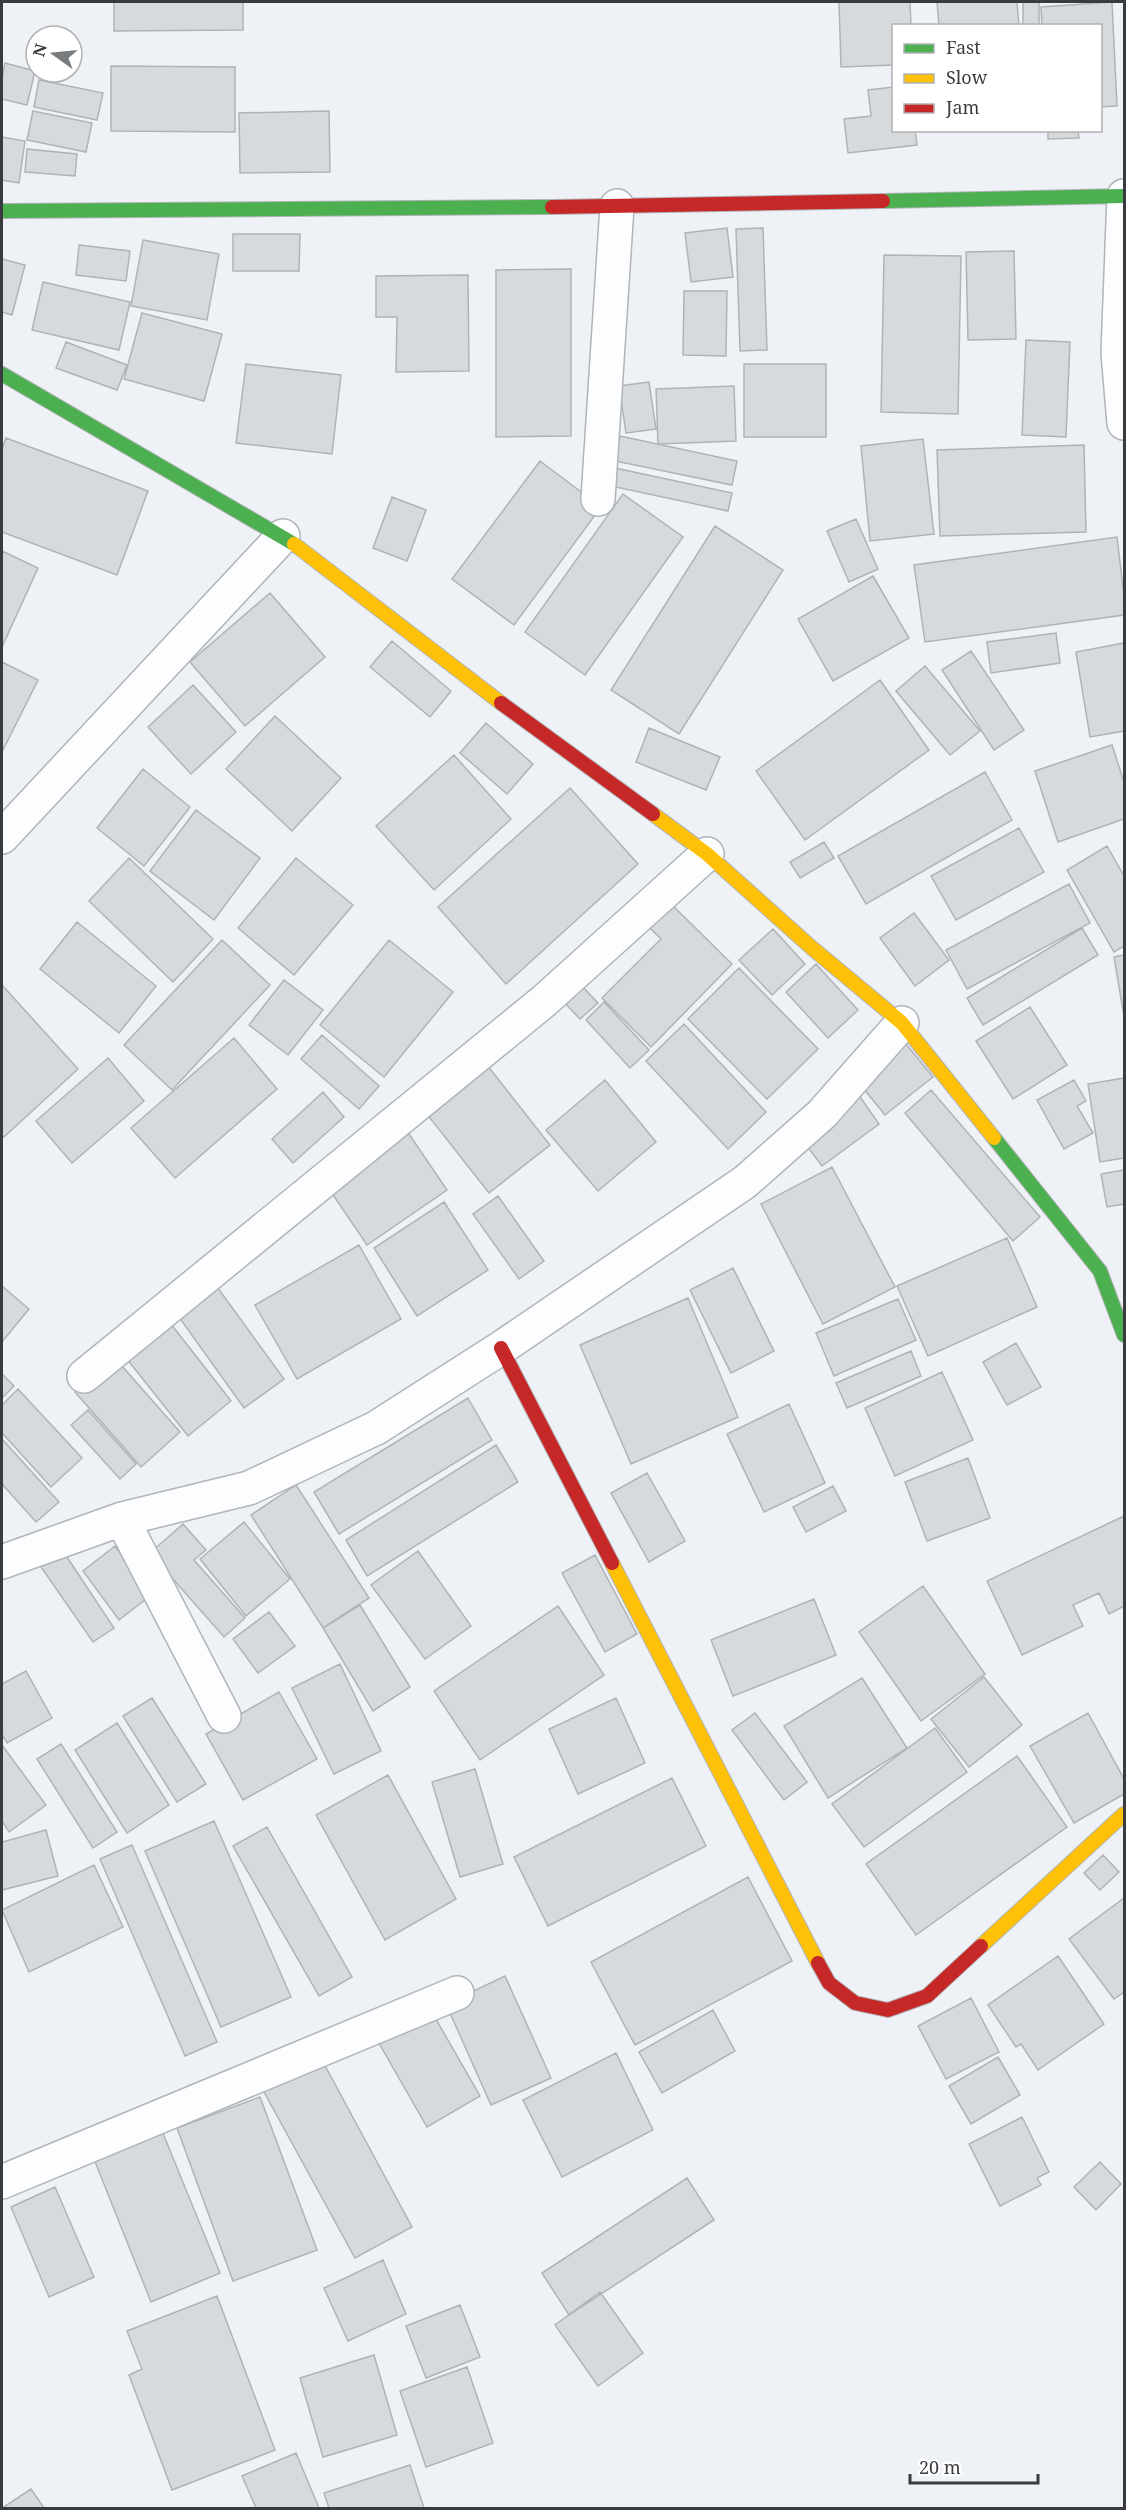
<svg xmlns="http://www.w3.org/2000/svg" width="1126" height="2510" viewBox="0 0 1126 2510" font-family="'Noto Serif',serif">
  <rect width="100%" height="100%" fill="#eef2f6"/>
  <path fill="#d6dadd" stroke="#b0b3b6" stroke-width="1.5" d="M114,2H243V30L114,31Z
    M839,2H910L911,26H894V65L841,67Z
    M937,2H1017L1019,26H939Z
    M1023,2H1039V26H1023Z
    M1112,2L1117,106L1100,107V26H1042L1041,7Z
    M5,63L35,71L27,105L2,99V79Z
    M111,66L235,67V132L111,131Z
    M39,80L103,93L97,120L34,107Z
    M894,87V130H915L917,145L848,153L844,119L871,116L868,90Z
    M33,111L92,123L86,152L27,140Z
    M329,111L330,172L240,173L239,113Z
    M1048,130H1078L1079,138L1048,139Z
    M2,137L25,141L19,183L2,180Z
    M27,149L77,154L75,176L25,172Z
    M727,228L733,277L691,282L685,233Z
    M763,228L767,350L740,351L736,229Z
    M233,234H300L299,271H233Z
    M143,240L219,254L207,320L131,306Z
    M79,245L130,251L126,281L76,275Z
    M1014,251L1016,339L968,340L966,252Z
    M884,255L961,256L958,414L881,412Z
    M2,259L25,265L12,315L2,312Z
    M571,269V436L496,437V270Z
    M468,275L469,371L396,372L397,317H376V276Z
    M43,282L130,302L119,350L32,330Z
    M684,291H727L726,356L683,355Z
    M142,313L222,334L204,401L124,379Z
    M1026,340L1070,342L1066,437L1022,435Z
    M66,342L127,365L117,390L56,368Z
    M246,364L341,375L332,454L236,443Z
    M744,364H826V437H744Z
    M649,382L656,429L626,433L619,386Z
    M734,386L736,441L658,444L656,389Z
    M620,436L737,461L732,485L615,461Z
    M6,438L148,491L117,575L2,532V449Z
    M923,439L934,534L870,541L861,446Z
    M1084,445L1086,532L940,536L937,450Z
    M540,461L601,507L514,625L452,579Z
    M615,468L732,493L728,511L611,486Z
    M623,494L683,537L585,675L525,632Z
    M392,497L426,510L407,561L373,548Z
    M856,519L878,569L849,582L827,531Z
    M715,526L783,570L679,734L611,690Z
    M1117,537L1124,596V615L925,642L914,565Z
    M2,551L38,568L2,647Z
    M873,576L909,638L833,681L798,619Z
    M270,593L325,657L245,726L190,662Z
    M1056,633L1060,663L991,673L987,642Z
    M392,641L451,691L430,717L370,667Z
    M1124,643V731L1090,737L1076,652Z
    M971,651L1024,730L994,750L942,670Z
    M2,662L38,680L2,752Z
    M925,666L980,731L950,755L896,691Z
    M880,680L929,750L805,840L756,771Z
    M193,685L236,732L191,774L148,727Z
    M275,716L341,778L292,831L226,769Z
    M486,723L533,764L507,794L460,753Z
    M649,728L720,757L706,790L636,762Z
    M1112,745L1124,782V819L1058,842L1035,771Z
    M454,755L511,819L434,890L376,826Z
    M143,769L190,807L144,866L97,828Z
    M985,772L1012,820L866,904L838,856Z
    M570,788L638,864L506,984L438,907Z
    M196,810L260,858L214,920L150,871Z
    M1019,828L1044,872L956,920L931,876Z
    M824,842L834,858L800,878L790,862Z
    M1107,846L1124,876V946L1114,952L1067,870Z
    M129,858L213,939L173,982L89,901Z
    M296,858L353,905L294,975L238,928Z
    M1069,884L1090,923L967,989L946,950Z
    M666,899L732,964L651,1047L602,998L661,939L644,922Z
    M914,913L949,960L915,986L880,938Z
    M77,922L156,986L119,1033L40,969Z
    M1082,928L1098,955L983,1025L967,998Z
    M773,929L805,964L772,995L739,960Z
    M222,940L270,985L172,1090L124,1045Z
    M389,940L453,992L384,1077L320,1025Z
    M1124,955V1016L1114,957Z
    M816,964L858,1010L828,1038L786,992Z
    M739,968L818,1049L767,1099L688,1019Z
    M284,980L323,1010L288,1055L249,1025Z
    M2,985L78,1069L4,1137L2,1135Z
    M581,985L598,1003L580,1019L563,1001Z
    M604,1002L649,1050L630,1068L586,1020Z
    M1030,1007L1067,1065L1013,1099L976,1041Z
    M684,1024L766,1112L728,1149L646,1061Z
    M322,1035L379,1086L359,1109L301,1059Z
    M234,1038L277,1089L175,1178L131,1128Z
    M906,1044L933,1077L885,1115L859,1083Z
    M108,1058L144,1101L72,1163L36,1121Z
    M487,1065L550,1145L489,1193L426,1113Z
    M1124,1078V1158L1100,1162L1088,1084Z
    M605,1080L656,1142L598,1191L546,1130Z
    M1074,1080L1086,1101L1077,1106L1093,1133L1064,1149L1037,1100Z
    M931,1090L1040,1217L1013,1241L905,1113Z
    M323,1092L344,1117L293,1163L272,1139Z
    M858,1094L879,1124L822,1166L800,1137Z
    M407,1131L447,1190L367,1245L327,1186Z
    M832,1167L895,1287L823,1324L761,1204Z
    M1124,1170V1204L1107,1207L1101,1174Z
    M498,1196L544,1261L519,1279L473,1214Z
    M444,1202L488,1270L417,1316L374,1248Z
    M1007,1238L1037,1307L928,1356L897,1286Z
    M359,1245L401,1319L297,1379L255,1305Z
    M733,1268L774,1351L731,1373L690,1290Z
    M215,1284L284,1379L244,1408L176,1313Z
    M2,1286L29,1309L2,1342Z
    M688,1298L738,1417L631,1464L580,1345Z
    M898,1299L916,1340L834,1376L816,1333Z
    M167,1319L231,1401L188,1436L123,1354Z
    M1016,1343L1041,1387L1007,1405L983,1362Z
    M911,1351L921,1376L847,1408L836,1383Z
    M114,1357L180,1432L141,1467L75,1392Z
    M942,1372L973,1440L895,1476L865,1408Z
    M2,1374L14,1386L2,1398Z
    M18,1389L82,1458L51,1487L2,1433V1405Z
    M468,1398L492,1440L339,1534L314,1492Z
    M789,1404L825,1483L764,1512L727,1434Z
    M88,1410L136,1464L120,1479L71,1425Z
    M2,1439L59,1502L36,1522L2,1484Z
    M496,1445L518,1482L367,1576L346,1540Z
    M968,1458L990,1518L927,1541L905,1482Z
    M647,1473L685,1541L649,1562L611,1493Z
    M296,1485L369,1598L323,1628L251,1515Z
    M833,1486L846,1511L806,1532L793,1507Z
    M1124,1516V1606L1109,1614L1099,1593L1073,1605L1083,1626L1022,1655L987,1581Z
    M244,1522L290,1579L246,1616L200,1559Z
    M183,1524L206,1550L194,1560L245,1618L224,1637L150,1553Z
    M115,1546L151,1595L119,1620L83,1571Z
    M63,1551L114,1628L93,1642L41,1567Z
    M418,1551L471,1626L425,1659L371,1585Z
    M595,1555L637,1634L605,1652L562,1573Z
    M923,1586L985,1674L921,1721L859,1632Z
    M814,1599L836,1655L733,1696L711,1640Z
    M360,1605L410,1687L373,1711L323,1628Z
    M558,1606L604,1675L480,1760L434,1691Z
    M269,1612L295,1646L258,1673L233,1639Z
    M340,1664L381,1751L334,1774L292,1688Z
    M26,1671L52,1718L7,1743L2,1734V1684Z
    M984,1677L1022,1725L969,1767L931,1719Z
    M862,1678L907,1748L828,1798L784,1726Z
    M279,1692L317,1759L243,1800L206,1734Z
    M152,1698L206,1784L177,1802L123,1716Z
    M616,1698L645,1763L578,1794L549,1729Z
    M755,1713L807,1782L784,1800L732,1730Z
    M1088,1713L1124,1779V1794L1074,1823L1030,1746Z
    M117,1723L169,1805L127,1833L75,1750Z
    M935,1728L967,1772L864,1847L832,1804Z
    M61,1744L117,1832L93,1848L37,1759Z
    M2,1745L46,1805L9,1832L2,1821Z
    M1017,1756L1067,1827L916,1935L866,1864Z
    M475,1769L503,1864L460,1877L432,1782Z
    M388,1775L456,1899L385,1940L316,1815Z
    M672,1778L706,1846L548,1926L514,1857Z
    M214,1821L291,1997L221,2027L145,1851Z
    M267,1827L352,1977L319,1996L233,1846Z
    M46,1830L58,1876L2,1890V1842Z
    M132,1845L217,2042L185,2056L100,1859Z
    M1103,1855L1119,1872L1100,1890L1084,1873Z
    M94,1865L123,1927L29,1972L2,1910Z
    M748,1877L792,1961L635,2045L591,1962Z
    M1124,1898V1992L1114,1999L1069,1939Z
    M1058,1956L1104,2024L1038,2070L1021,2044L1016,2047L988,2005Z
    M505,1976L551,2078L491,2105L446,2004Z
    M971,1998L999,2052L946,2079L918,2026Z
    M429,2007L480,2096L427,2127L376,2038Z
    M713,2010L735,2051L662,2093L639,2052Z
    M616,2053L653,2130L562,2177L523,2100Z
    M998,2057L1020,2095L971,2124L949,2086Z
    M322,2060L412,2227L355,2258L264,2092Z
    M260,2097L317,2250L233,2281L177,2128Z
    M1022,2117L1049,2172L1037,2178L1041,2185L1000,2206L969,2144Z
    M162,2131L220,2273L151,2302L94,2159Z
    M1100,2162L1121,2184L1096,2210L1074,2187Z
    M687,2178L714,2220L569,2315L542,2273Z
    M55,2187L94,2277L49,2297L11,2207Z
    M383,2260L406,2314L348,2341L324,2288Z
    M600,2292L643,2353L598,2386L555,2325Z
    M217,2296L275,2450L172,2490L129,2375L142,2369L127,2331Z
    M460,2305L480,2357L426,2378L406,2326Z
    M374,2355L397,2435L323,2457L300,2378Z
    M467,2367L493,2443L426,2467L400,2391Z
    M296,2453L319,2508H256L242,2476Z
    M410,2465L424,2508H329L324,2493Z
    M31,2489L44,2508H2Z"/>
  <g fill="none" stroke-linecap="round" stroke-linejoin="round">
    <defs>
      <path id="street" d="M1124,196L1118,353L1124,423
        M598,499L617,206
        M2,837L283,536
        M84,1376L544,1001L707,854
        M122,1519L224,1716
        M2,1562L122,1519L249,1488L376,1428L501,1348L745,1182L822,1114L902,1023
        M2,2182L457,1993"/>
      <path id="fast" d="M883,201L1124,196
        M2,211L552,207
        M2,374L294,544
        M994,1138L1100,1271L1124,1335"/>
      <path id="slow" d="M294,544L501,703
        M653,814L707,854L812,948L902,1023L994,1138
        M612,1563L818,1963
        M981,1946L1124,1814"/>
      <path id="jam" d="M552,207L883,201
        M501,703L653,814
        M501,1348L612,1563
        M818,1963L829,1983L855,2003L888,2010L927,1996L981,1946"/>
    </defs>
    <use href="#street" stroke="#b2b4b7" stroke-width="36"/>
    <use href="#fast" stroke="#b2b4b7" stroke-width="16"/>
    <use href="#slow" stroke="#b2b4b7" stroke-width="16"/>
    <use href="#jam" stroke="#b2b4b7" stroke-width="16"/>
    <use href="#street" stroke="#fcfdfe" stroke-width="33"/>
    <use href="#fast" stroke="#4caf50" stroke-width="14"/>
    <use href="#slow" stroke="#ffc107" stroke-width="14"/>
    <use href="#jam" stroke="#c62828" stroke-width="14"/>
  </g>
  <rect width="1126" height="2510" fill="none" stroke="#393c3f" stroke-width="6"/>
  <rect x="892" y="24" width="210" height="108" fill="#ffffff" stroke="#b0b1b2" stroke-width="1.5"/>
  <rect x="904" y="44" width="30" height="9" fill="#4caf50" stroke="#b0b1b2" stroke-width="1.5"/>
  <text x="946" y="54" font-size="18" fill="#393c3f">Fast</text>
  <rect x="904" y="74" width="30" height="9" fill="#ffc107" stroke="#b0b1b2" stroke-width="1.5"/>
  <text x="946" y="84" font-size="18" fill="#393c3f">Slow</text>
  <rect x="904" y="104" width="30" height="9" fill="#c62828" stroke="#b0b1b2" stroke-width="1.5"/>
  <text x="946" y="114" font-size="18" fill="#393c3f">Jam</text>
  <g transform="translate(54 54) rotate(285)"><circle r="28" fill="#ffffff" stroke="#b0b1b2" stroke-width="1.5"/>
  <path d="M0-4.5L10 22L0 15L-10 22Z" fill="#787c7f"/>
  <text y="-9" font-size="16" font-weight="bold" text-anchor="middle" fill="#393c3f">N</text>
  </g>
  <path d="M910 2474v9h128v-9" fill="none" stroke="#393c3f" stroke-width="3"/>
  <text x="919" y="2474" font-size="18" fill="#393c3f" stroke="#ffffff" stroke-width="4.5" paint-order="stroke">20 m</text>
</svg>
